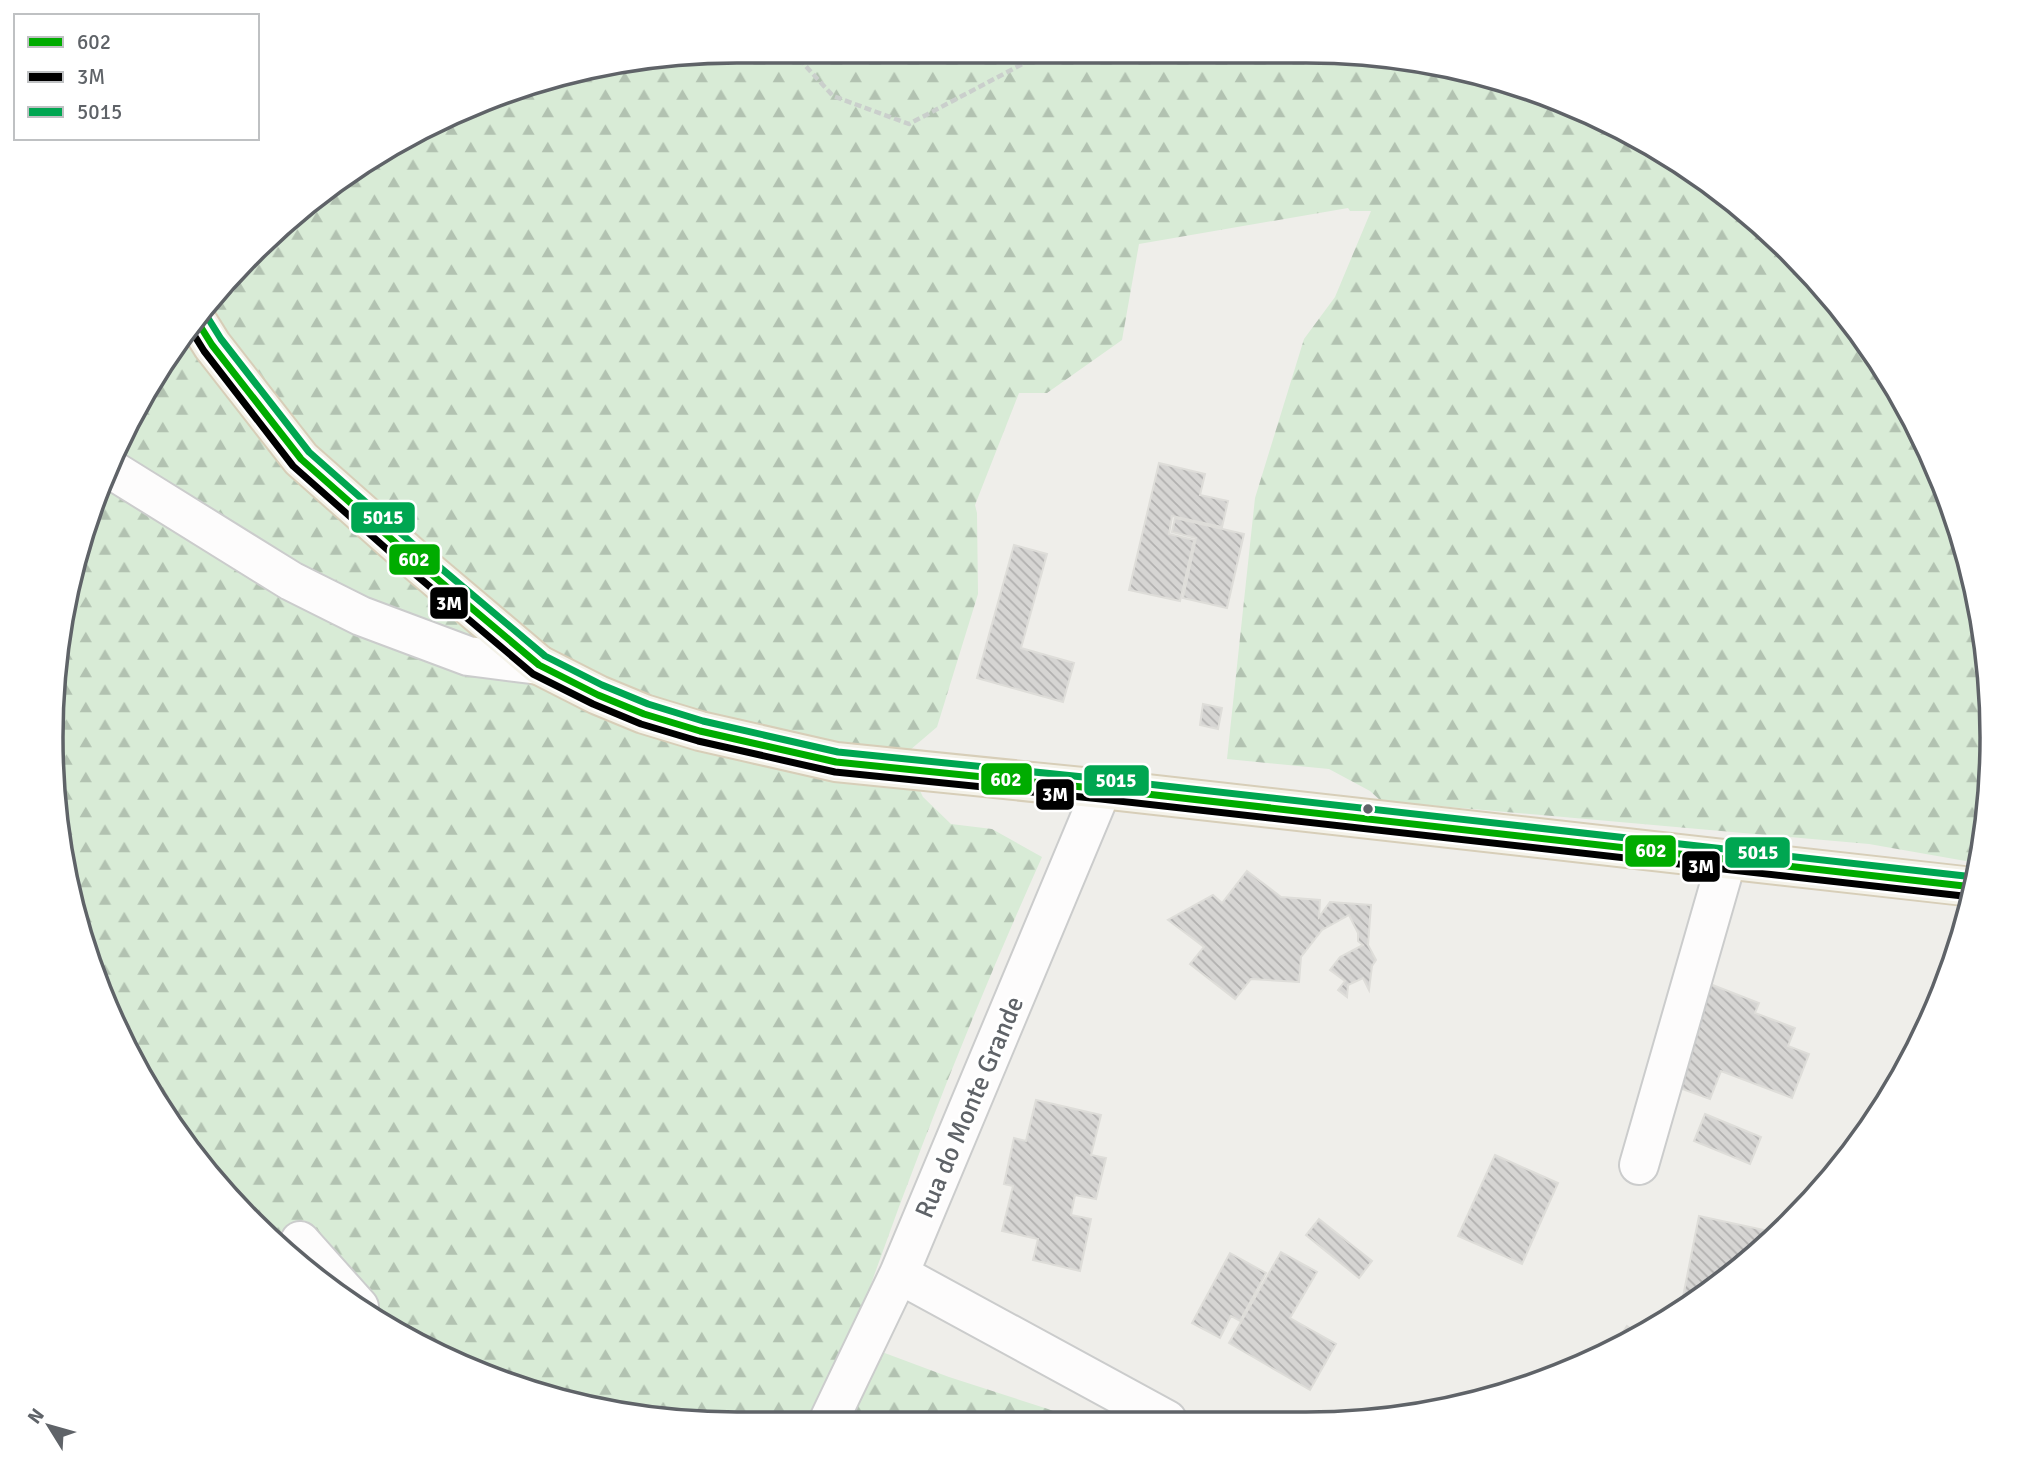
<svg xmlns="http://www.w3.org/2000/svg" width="2043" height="1475" viewBox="0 0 2043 1475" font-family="Signika,sans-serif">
  <defs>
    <pattern id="forest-firs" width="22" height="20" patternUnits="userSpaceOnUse" patternTransform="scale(1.75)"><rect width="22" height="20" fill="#d8ebd6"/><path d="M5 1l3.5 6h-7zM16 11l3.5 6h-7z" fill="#b2c2b1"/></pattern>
    <pattern id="building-back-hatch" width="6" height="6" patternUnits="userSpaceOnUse" patternTransform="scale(1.75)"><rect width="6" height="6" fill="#d6d5d3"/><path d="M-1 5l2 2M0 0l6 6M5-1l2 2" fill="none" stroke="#b1b0af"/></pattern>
  </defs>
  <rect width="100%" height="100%" fill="#efeeea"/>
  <path fill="url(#forest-firs)" d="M738,51H1306L1440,64L1568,103L1649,143L1758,221L1822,285L1900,394L1956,517L1986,648L1991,783L1977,863L1869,844L1381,801L1370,791L1329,769L1227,759L1255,498L1304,339L1335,297L1371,211H1350L1348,208L1139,244L1122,340L1047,393H1019L975,505L977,513L978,594L937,727L903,756L923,797L951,824L992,829L1042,857C973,1011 911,1168 856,1327L882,1352L949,1377L1048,1409L1075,1420L693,1423L560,1401L434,1354L319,1282L221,1190L166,1119L103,1001L57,827V647L74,559L121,434L221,285L356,166L474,103L559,74Z"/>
  <path fill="url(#building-back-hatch)" stroke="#deddd9" stroke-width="2" d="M1159,463L1205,474L1200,495L1228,501L1222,527L1172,516L1169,534L1194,540L1180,601L1129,590Z
    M1175,518L1244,534L1227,608L1183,598L1196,538L1172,532Z
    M1014,545L1047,554L1021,648L1074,663L1063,702L977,678Z
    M1203,704L1222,708L1218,729L1200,725Z
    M1247,871L1281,897L1320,900L1319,917L1330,902L1371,905L1368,945L1376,960L1372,966L1369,990L1363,978L1348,985L1347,997L1338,990L1345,981L1330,970L1340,957L1363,945L1358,941V933L1349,915L1322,930L1301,957L1299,982L1251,979L1235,999L1190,964L1204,947L1168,920L1213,895L1222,903Z
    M1710,984L1759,1003L1755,1013L1795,1028L1788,1046L1809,1054L1792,1098L1721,1071L1710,1099L1671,1085Z
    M1036,1100L1101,1115L1091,1155L1106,1158L1096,1199L1075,1195L1071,1215L1091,1219L1080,1271L1033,1260L1038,1239L1002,1231L1013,1186L1004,1184L1014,1138L1026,1141Z
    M1705,1114L1761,1137L1750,1164L1694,1141Z
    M1495,1155L1558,1183L1522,1264L1458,1236Z
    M1699,1216L1778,1233L1758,1254L1680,1312Z
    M1319,1219L1372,1261L1359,1278L1306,1235Z
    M1281,1252L1317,1272L1290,1318L1336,1344L1310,1390L1229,1343Z
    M1230,1253L1266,1273L1240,1321L1231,1316L1220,1338L1192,1323Z
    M1627,1326L1639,1334L1612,1349Z"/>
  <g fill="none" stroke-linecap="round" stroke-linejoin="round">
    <defs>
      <path id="minor" d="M109,468L291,581L361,616L468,656L539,665
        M1639,1165L1727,859
        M300,1241L359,1307
        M899,1274L1167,1420
        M828,1422L899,1274L1102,789"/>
      <path id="major" d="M197,321L212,345L301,459L423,567L539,665L598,695L644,714L700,731L836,762L1102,789L1973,887"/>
    </defs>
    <use href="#minor" stroke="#cbcccc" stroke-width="42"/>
    <use href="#major" stroke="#d7ceb8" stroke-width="42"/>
    <path stroke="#cacfcc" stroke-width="4.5" stroke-dasharray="7 3.5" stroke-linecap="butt" d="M792,51L833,96L909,124L1047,51"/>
    <use href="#minor" stroke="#fdfcfc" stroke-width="38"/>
    <use href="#major" stroke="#f4f2e9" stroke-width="38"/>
    <defs>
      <path id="bus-1" d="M197,321L212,345L301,459L423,567L539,665L598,695L644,714L700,731L836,762L1102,789L1973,887"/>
      <path id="bus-2" d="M191,330L204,351L293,466L416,575L533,674L593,704L641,724L698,741L835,772L1101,799L1972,897"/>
      <path id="bus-3" d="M206,315L221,339L309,452L430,559L545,656L602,685L648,704L703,721L838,752L1103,779L1974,877"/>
    </defs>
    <use href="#bus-1" stroke="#fff" stroke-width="12"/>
    <use href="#bus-2" stroke="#fff" stroke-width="12"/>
    <use href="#bus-3" stroke="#fff" stroke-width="12"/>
    <use href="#bus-1" stroke="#00ac00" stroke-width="7"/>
    <use href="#bus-2" stroke="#000" stroke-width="7"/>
    <use href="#bus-3" stroke="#00a651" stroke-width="7"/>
  </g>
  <circle fill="#5f6368" stroke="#fff" stroke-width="2.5" cx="1368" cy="809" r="6"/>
  <g text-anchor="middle" stroke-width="6" stroke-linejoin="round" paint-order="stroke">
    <g font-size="26" fill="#5f6368" stroke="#fff">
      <text transform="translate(969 1107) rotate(-67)" y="9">Rua do Monte Grande</text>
    </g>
  </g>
  <path d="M0 0H2043V1475H0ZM737 63H1306A674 674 0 0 1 1980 737V738A674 674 0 0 1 1306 1412H737A674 674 0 0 1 63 738V737A674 674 0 0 1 737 63Z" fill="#fff" fill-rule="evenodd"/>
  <path fill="none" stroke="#5f6368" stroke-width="3.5" d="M737 63H1306A674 674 0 0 1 1980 737V738A674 674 0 0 1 1306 1412H737A674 674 0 0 1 63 738V737A674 674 0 0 1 737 63Z"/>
  <g stroke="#fff" stroke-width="2.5">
    <rect x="350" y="501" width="66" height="33" rx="7" fill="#00a651"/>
    <rect x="388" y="543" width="53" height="33" rx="7" fill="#00ac00"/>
    <rect x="429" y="586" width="40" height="34" rx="7" fill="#000"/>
    <rect x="980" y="762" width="53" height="34" rx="7" fill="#00ac00"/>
    <rect x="1083" y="764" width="67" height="33" rx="7" fill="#00a651"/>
    <rect x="1035" y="778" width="40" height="33" rx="7" fill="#000"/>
    <rect x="1624" y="834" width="53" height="34" rx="7" fill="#00ac00"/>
    <rect x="1724" y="836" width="67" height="33" rx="7" fill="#00a651"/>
    <rect x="1681" y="850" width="40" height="33" rx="7" fill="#000"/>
  </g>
  <g font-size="19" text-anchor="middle" font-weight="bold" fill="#fff">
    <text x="383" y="524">5015</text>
    <text x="414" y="566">602</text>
    <text x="449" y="610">3M</text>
    <text x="1006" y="786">602</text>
    <text x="1116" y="787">5015</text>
    <text x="1055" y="801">3M</text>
    <text x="1651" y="857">602</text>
    <text x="1758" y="859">5015</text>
    <text x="1701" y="873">3M</text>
  </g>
  <rect x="14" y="14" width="245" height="126" fill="#ffffff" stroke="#bfc1c3" stroke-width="2"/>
  <rect x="28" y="37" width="35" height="10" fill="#00ac00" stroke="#bfc1c3" stroke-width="2"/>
  <text x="77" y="49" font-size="21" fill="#5f6368">602</text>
  <rect x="28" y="72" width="35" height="10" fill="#000000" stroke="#bfc1c3" stroke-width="2"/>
  <text x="77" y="84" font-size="21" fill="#5f6368">3M</text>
  <rect x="28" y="107" width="35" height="10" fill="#00a651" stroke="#bfc1c3" stroke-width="2"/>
  <text x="77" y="119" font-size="21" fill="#5f6368">5015</text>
  <g transform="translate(49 1426) rotate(307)" stroke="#ffffff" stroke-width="5" paint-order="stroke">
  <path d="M0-5L12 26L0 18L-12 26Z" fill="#5f6368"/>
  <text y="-10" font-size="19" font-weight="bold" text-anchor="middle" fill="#5f6368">N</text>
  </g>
</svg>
